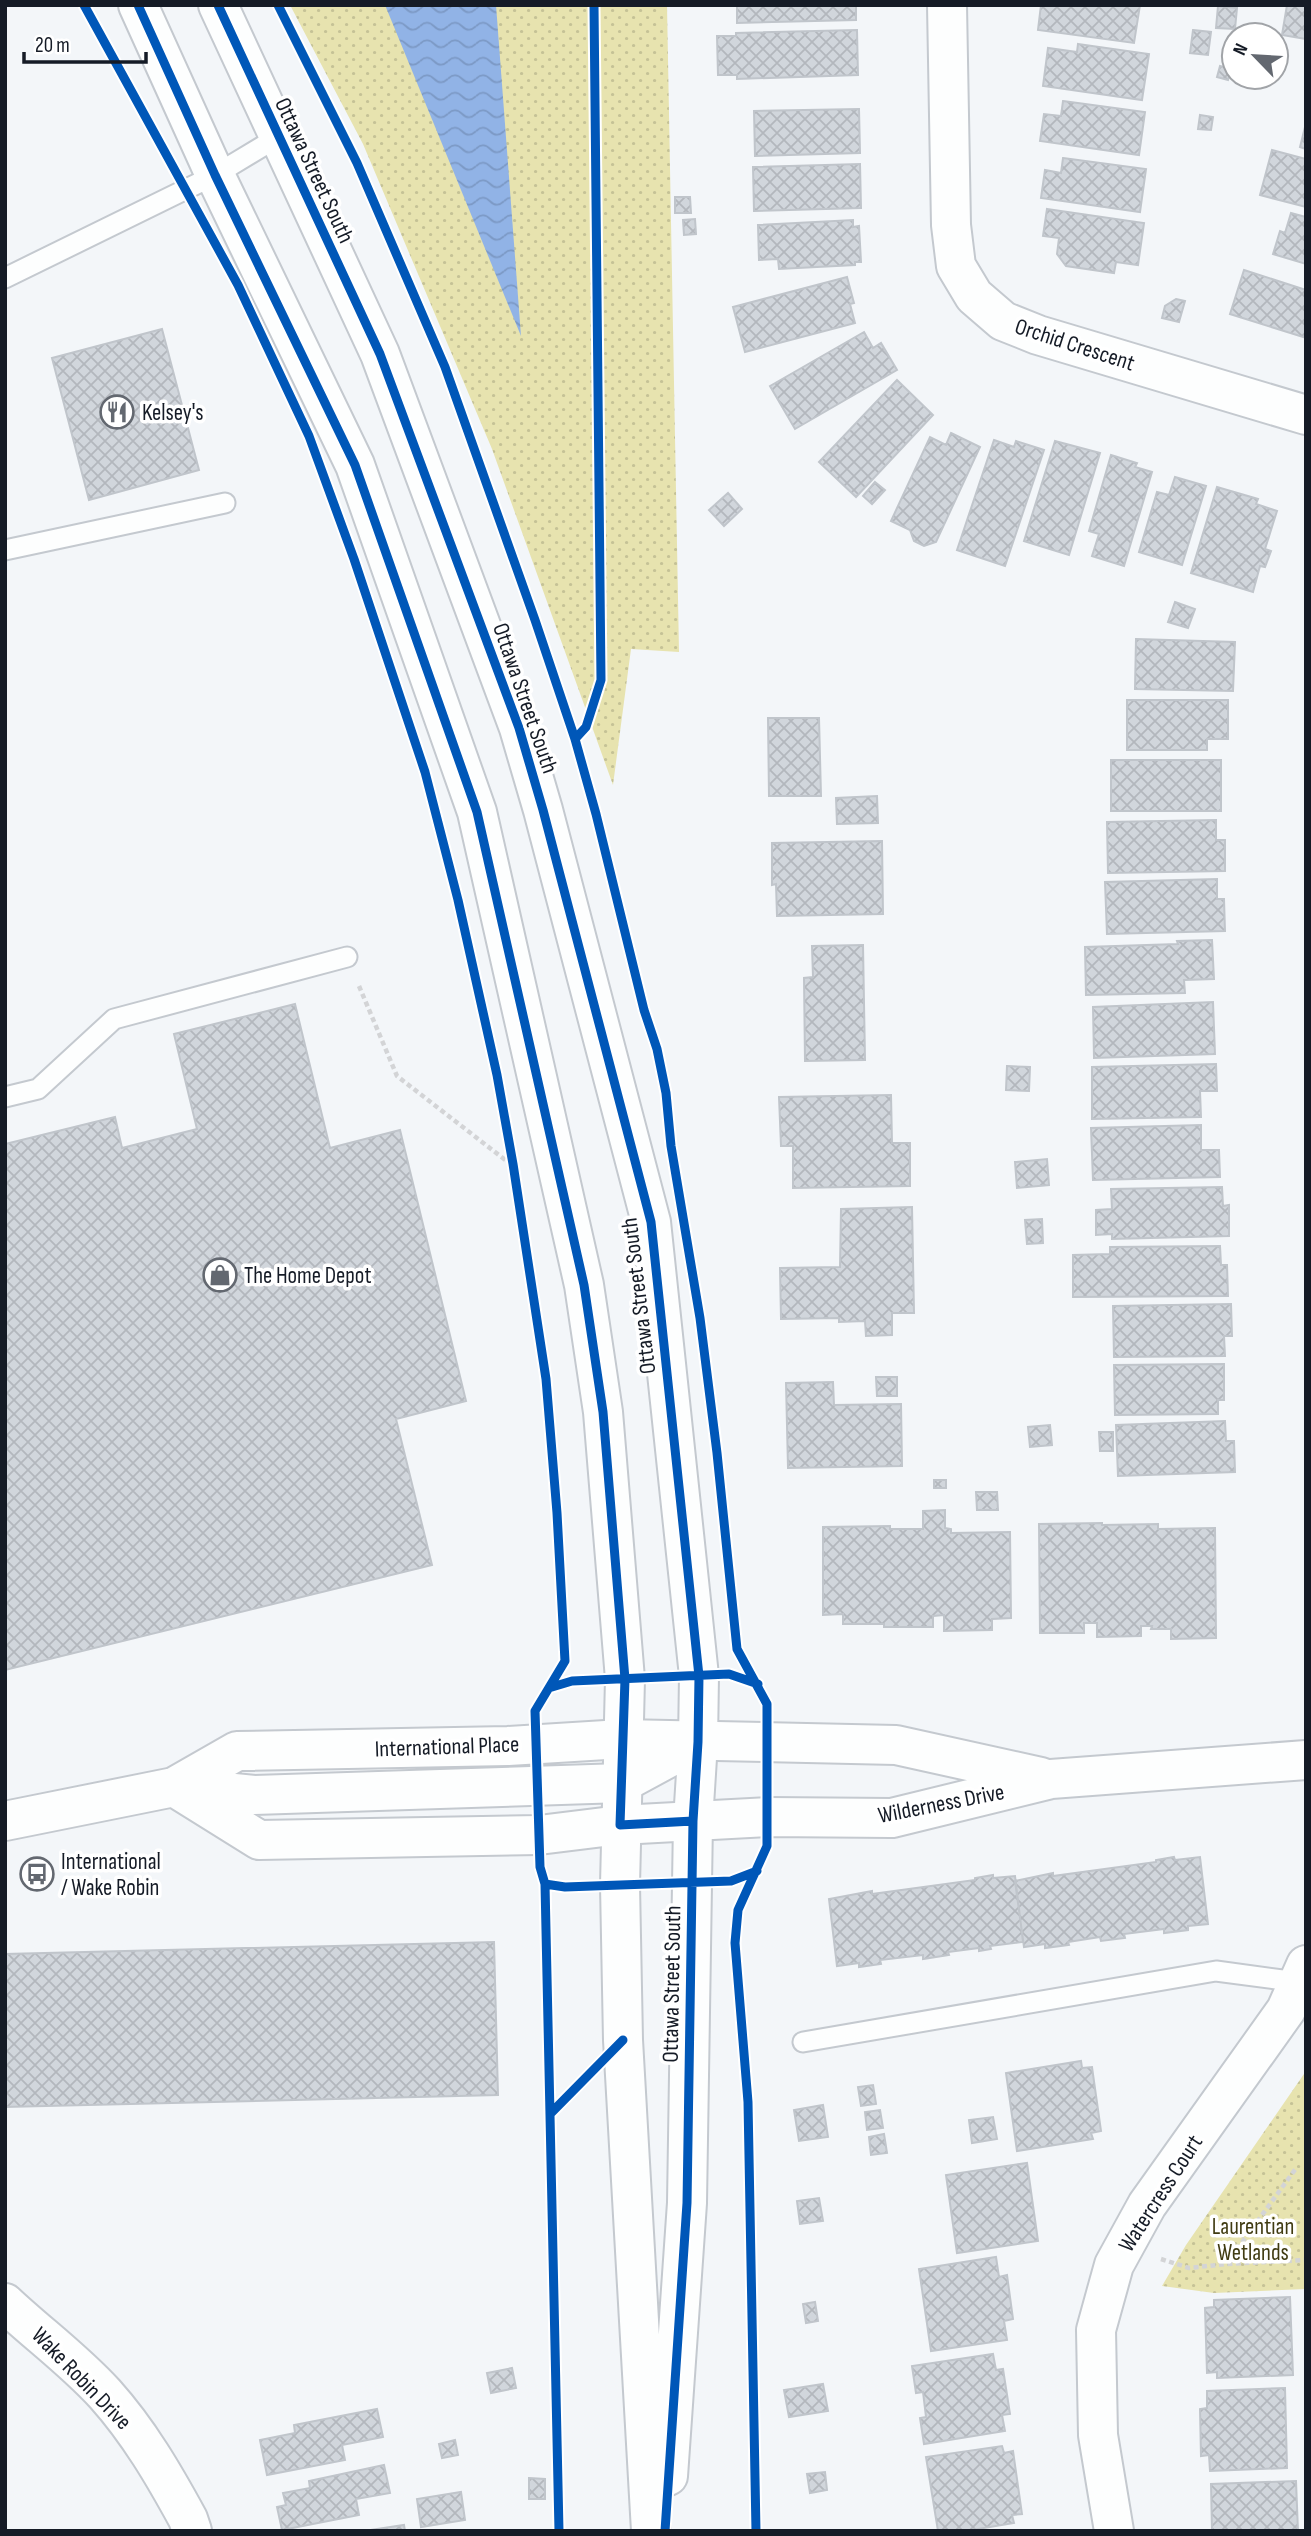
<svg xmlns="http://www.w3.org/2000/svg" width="1311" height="2536" viewBox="0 0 1311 2536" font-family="'Sofia Sans Condensed',sans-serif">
  <defs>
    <pattern id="grass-dots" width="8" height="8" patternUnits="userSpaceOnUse" patternTransform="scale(1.75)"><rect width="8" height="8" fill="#e7e3af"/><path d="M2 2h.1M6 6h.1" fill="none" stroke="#c5c296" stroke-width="1.8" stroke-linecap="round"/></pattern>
    <pattern id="water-waves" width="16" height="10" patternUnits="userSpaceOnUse" patternTransform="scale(1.75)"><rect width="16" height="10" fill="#91b3e6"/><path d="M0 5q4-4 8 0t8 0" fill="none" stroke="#7c99c5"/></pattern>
    <pattern id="building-cross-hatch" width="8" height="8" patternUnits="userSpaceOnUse" patternTransform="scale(1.75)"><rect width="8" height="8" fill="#d1d6dc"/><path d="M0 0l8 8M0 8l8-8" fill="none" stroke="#b3b7bd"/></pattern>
  </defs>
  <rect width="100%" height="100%" fill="#f3f6f9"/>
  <path fill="url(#grass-dots)" d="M290,5H667L679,652L631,649L613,785L492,449L363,144Z
    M1306,2071V2289L1214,2293L1162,2286L1186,2245Z"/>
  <path fill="url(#water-waves)" d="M385,5H496L521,336Z"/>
  <path fill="url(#building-cross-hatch)" stroke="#c0c5cb" stroke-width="2" d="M737,5H856V20L737,23Z
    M1041,5H1140L1134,43L1038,30Z
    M1287,5H1306V39L1282,35Z
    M1218,6L1237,8L1235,29L1216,28Z
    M857,30L858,75L737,79V75H718L717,36H736V33Z
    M1193,30L1211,32L1208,55L1190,53Z
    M1078,44L1149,54L1142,100L1043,86L1048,48L1077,52Z
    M1220,66L1231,69L1228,80L1217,77Z
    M1063,101L1145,112L1139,155L1040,141L1044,114L1061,116Z
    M859,109L860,153L755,156L754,111Z
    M1200,115L1213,117L1211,130L1198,129Z
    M1306,123V149L1300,147Z
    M1272,150L1306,159V207L1260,195Z
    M1063,158L1146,169L1140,212L1041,198L1045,170L1061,173Z
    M860,164L861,208L754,211L753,167Z
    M675,197H690L691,213H675Z
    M1047,209L1144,223L1138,265L1116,262L1114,273L1066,266L1057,254L1059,238L1043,236Z
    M1291,213L1306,217V264L1273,254L1280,231L1285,233Z
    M695,219L696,234L684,235L683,220Z
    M853,220V227L859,226L861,262H855V265L779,269L778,259L759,260L758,225Z
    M1244,270L1306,290V338L1230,314Z
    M847,277L854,303L850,304L855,323L745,352L733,307Z
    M1176,299L1185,301L1179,322L1162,318L1165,306Z
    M162,329L199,470L89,500L52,358Z
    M864,332L873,348L881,343L897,370L795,429L770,386Z
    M897,380L933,415L856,497L819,462Z
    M951,433L980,447L936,542L924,546L914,541L910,530L891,521L930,437L946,445Z
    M994,440L1014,447L1016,441L1044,450L1005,566L957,550Z
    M1055,441L1100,453L1069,555L1024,541Z
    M1111,455L1137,463L1135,467L1152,472L1124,566L1092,556L1099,534L1089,531Z
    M1175,477L1206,486L1182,565L1139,552L1157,492L1169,495Z
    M875,482L885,490L872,504L863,496Z
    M1217,487L1258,499L1256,504L1277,511L1265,549L1271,551L1265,567L1260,566L1253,592L1191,573Z
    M728,493L742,509L724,526L709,510Z
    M1175,602L1195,609L1188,628L1168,622Z
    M1136,639L1235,642L1233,691L1135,689Z
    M1127,700H1228V739H1207V750H1127Z
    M768,718H819L821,796H769Z
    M1111,760H1221V811H1111Z
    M877,796L878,823L837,824L836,798Z
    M1216,820V840H1225V871L1108,873L1107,822Z
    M882,841L883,914L777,916L776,884L772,885V843Z
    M1217,879V899H1224L1225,931L1107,934L1105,882Z
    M1212,940L1214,979L1184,980L1185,993L1086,995L1085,947L1178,944L1177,941Z
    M863,945L865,1060L805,1061L804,978L813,977L812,946Z
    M1213,1002L1215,1054L1094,1058L1093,1007Z
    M295,1004L330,1148L400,1130L466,1401L396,1419L432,1565L5,1670V1144L115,1117L122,1148L197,1129L174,1034Z
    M1216,1064L1217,1091H1200L1201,1117L1092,1119V1067Z
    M1007,1066L1030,1067L1029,1091L1006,1090Z
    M891,1095L892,1143H910V1186L793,1188V1146H781L779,1097Z
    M1201,1125V1150H1219L1220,1177L1093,1180L1091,1128Z
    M1047,1159L1049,1185L1017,1188L1015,1162Z
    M1222,1187L1223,1206L1229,1205V1236L1112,1239V1234L1096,1235V1210L1112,1209L1111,1189Z
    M912,1207L914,1313H892V1335L866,1336L865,1321L839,1322V1318L781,1319L780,1268L840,1267L841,1209Z
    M1042,1219L1043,1243L1027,1244L1025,1220Z
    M1220,1246L1221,1265H1227L1228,1296L1073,1297V1255L1110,1254V1247Z
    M1231,1304L1232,1336H1224L1225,1356L1114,1357L1113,1306Z
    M1224,1364V1400H1218V1414L1115,1415L1114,1365Z
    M876,1377H897V1396H877Z
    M833,1382L834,1405L901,1404L902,1466L788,1468L786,1383Z
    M1225,1421L1226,1441H1234L1235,1472L1118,1476L1116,1425Z
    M1050,1425L1052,1445L1030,1447L1028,1427Z
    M1099,1432H1113V1451H1100Z
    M934,1480H946V1488H934Z
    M976,1492H997L998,1510H977Z
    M945,1510V1528L951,1529V1533L1010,1532L1011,1618L992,1619V1630L944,1631V1615L933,1616V1627H884V1624H843V1614L823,1615V1527L890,1526V1529H923V1511Z
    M1102,1523V1525L1158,1524V1529L1215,1528L1216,1638L1171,1639V1629H1151L1152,1626H1141V1636L1097,1637V1623H1084V1633H1040L1039,1524Z
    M1174,1857L1175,1860L1200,1857L1208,1924L1188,1926V1930L1164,1933V1929L1124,1934L1125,1938L1101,1941L1100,1937L1068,1942L1069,1945L1045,1948V1944L1024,1947L1015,1881L1053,1873V1876L1156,1862V1860Z
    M993,1875V1878L1015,1876L1023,1942L990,1946L991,1949L979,1951V1948L948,1952L949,1955L923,1959V1955L880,1960L881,1964L859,1967V1963L837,1966L829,1899L872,1891V1894L975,1880V1878Z
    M494,1942L498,2095L5,2107V1954Z
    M1081,2061L1082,2068L1092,2067L1101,2131L1091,2133L1093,2139L1017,2151L1006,2073Z
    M873,2085L876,2104L861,2106L858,2087Z
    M823,2105L828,2137L799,2141L794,2110Z
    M880,2110L883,2128L867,2130L865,2112Z
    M993,2117L997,2139L972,2143L969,2120Z
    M884,2134L887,2153L871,2155L869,2137Z
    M1027,2163L1038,2241L957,2253L946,2175Z
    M819,2198L823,2221L800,2224L797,2201Z
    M996,2257L999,2277L1007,2275L1013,2319L1004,2321L1007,2340L931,2351L919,2269Z
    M1290,2297L1293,2375L1217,2378V2372L1207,2373L1205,2308L1214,2307V2300Z
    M815,2302L818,2321L806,2323L803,2304Z
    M993,2354L996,2370L1003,2369L1010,2414L1002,2415L1005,2431L924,2444L920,2418L926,2417L923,2392L916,2393L912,2366Z
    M512,2368L516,2388L491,2393L487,2373Z
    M823,2384L828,2411L789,2417L784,2390Z
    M1285,2388L1287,2468L1210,2471L1209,2455L1201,2456L1200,2409L1207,2408V2391Z
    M377,2409L383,2437L342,2445L345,2460L267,2475L260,2440L295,2433L294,2425Z
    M455,2440L458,2455L442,2458L439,2444Z
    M1002,2446L1004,2453L1013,2451L1022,2514L1012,2515L1014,2523L966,2531H938L926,2457Z
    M384,2465L390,2493L356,2499L359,2515L282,2530L277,2507L286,2505L283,2493L310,2488L309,2481Z
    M825,2472L827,2490L810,2493L807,2474Z
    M529,2478L545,2479V2499H529Z
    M1296,2481L1298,2531H1212L1211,2484Z
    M461,2492L465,2520L421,2527L417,2499Z
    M404,2525L405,2531H364Z"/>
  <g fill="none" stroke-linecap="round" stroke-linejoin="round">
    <defs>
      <path id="lane" d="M5,278L215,175L278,137
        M5,550L225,503
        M5,1097L38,1089L114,1019L347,957
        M803,2042L1216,1971L1298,1982"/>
      <path id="street" d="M947,5L951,225L956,266L974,296L1003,321L1038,335L1306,415
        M174,1787L259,1840L539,1835L620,1825L767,1817L892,1818L1051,1779L1306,1760
        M174,1787L237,1751L508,1746L622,1739L896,1745L1041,1777
        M5,1821L174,1787L254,1795L622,1783L696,1743
        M5,2303C38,2334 74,2360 105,2394C139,2432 164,2475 188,2519L192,2531
        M1114,2531L1098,2435L1096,2330L1114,2265L1147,2205L1286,2010L1306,1965"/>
      <path id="secondary" d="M138,5L215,175L355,465L477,812L584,1285L603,1412L625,1679L620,1885L623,2040L651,2531
        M218,5L380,354L519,728L543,810L651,1222L699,1676L698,1742L693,1821L687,2203L668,2476"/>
    </defs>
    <use href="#lane" stroke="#c4c9cf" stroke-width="23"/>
    <use href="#street" stroke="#c4c9cf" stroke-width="42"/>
    <use href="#secondary" stroke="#c4c9cf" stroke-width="42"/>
    <path stroke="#d3d4d6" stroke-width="4.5" stroke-dasharray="5 3.5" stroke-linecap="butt" d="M359,986L397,1076L504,1159L513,1164
      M1161,2259L1189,2268L1226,2264L1306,2260
      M1227,2263L1297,2167"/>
    <use href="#lane" stroke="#fdfefe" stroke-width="19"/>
    <use href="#street" stroke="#fdfefe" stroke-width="38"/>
    <use href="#secondary" stroke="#fdfefe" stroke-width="38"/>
    <defs>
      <path id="cycleway" d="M84,5L238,285L309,436L354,559L425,772L458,900L497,1075L513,1164L546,1379L557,1513L565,1661L535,1711L540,1867L545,1884L559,2531
        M138,5L215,175L355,465L477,812L584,1285L603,1412L625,1679L620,1825L693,1821
        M218,5L380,354L519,728L543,810L651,1222L699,1676L698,1742L693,1821L687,2203L665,2531
        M278,5L357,163L445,367L535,620L575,739L596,814L644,1010L657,1049L666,1093L671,1146L700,1318L717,1453L737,1649L767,1704V1846L738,1910L735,1943L748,2102L756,2531
        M575,739L586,727L601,680L594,5
        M552,1687L572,1681L729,1674L758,1684
        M545,1884L565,1887L731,1881L757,1871
        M551,2113L623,2040"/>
    </defs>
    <use href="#cycleway" stroke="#fff" stroke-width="13"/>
    <use href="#cycleway" stroke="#0057b8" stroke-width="9"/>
  </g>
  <defs>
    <symbol id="restaurant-ring" viewBox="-11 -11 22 22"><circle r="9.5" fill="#fff" stroke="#636870" stroke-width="1.5"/><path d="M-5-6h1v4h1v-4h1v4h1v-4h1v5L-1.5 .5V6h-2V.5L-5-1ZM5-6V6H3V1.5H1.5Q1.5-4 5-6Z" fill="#636870"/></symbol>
    <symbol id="shop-ring" viewBox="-11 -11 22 22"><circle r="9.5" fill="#fff" stroke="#636870" stroke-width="1.5"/><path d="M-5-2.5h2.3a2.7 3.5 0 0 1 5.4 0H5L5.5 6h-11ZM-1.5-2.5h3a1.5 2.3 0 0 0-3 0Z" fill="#636870"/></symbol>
    <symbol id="bus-ring" viewBox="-11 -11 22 22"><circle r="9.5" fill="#fff" stroke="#636870" stroke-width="1.5"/><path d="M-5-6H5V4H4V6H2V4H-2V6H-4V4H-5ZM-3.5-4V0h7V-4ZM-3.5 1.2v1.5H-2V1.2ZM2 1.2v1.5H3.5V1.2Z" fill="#636870"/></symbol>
  </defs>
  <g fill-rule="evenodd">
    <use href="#restaurant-ring" x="98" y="393" width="38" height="38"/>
    <use href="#shop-ring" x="201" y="1256" width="38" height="38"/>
    <use href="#bus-ring" x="18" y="1855" width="38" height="38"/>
  </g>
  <g text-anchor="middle" stroke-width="7" stroke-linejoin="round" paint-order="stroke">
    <g font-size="23" fill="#151b26" stroke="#fff">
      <text transform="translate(315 170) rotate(65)" y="8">Ottawa Street South</text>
      <text transform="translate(1075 344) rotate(18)" y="8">Orchid Crescent</text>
      <text transform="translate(526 698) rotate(71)" y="8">Ottawa Street South</text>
      <text transform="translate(638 1296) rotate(-97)" y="8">Ottawa Street South</text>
      <text transform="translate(447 1746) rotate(-2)" y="8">International Place</text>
      <text transform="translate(941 1803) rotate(-11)" y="8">Wilderness Drive</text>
      <text transform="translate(671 1984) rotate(-89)" y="8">Ottawa Street South</text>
      <text transform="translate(1160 2193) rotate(-57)" y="8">Watercress Court</text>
      <text transform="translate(82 2378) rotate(46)" y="8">Wake Robin Drive</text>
    </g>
    <g font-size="23" fill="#151b26" stroke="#fff" text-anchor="start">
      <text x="142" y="420">Kelsey's</text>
      <text x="244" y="1283">The Home Depot</text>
      <text x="61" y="1869">International<tspan x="61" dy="26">/ Wake Robin</tspan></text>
    </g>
    <g font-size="23" fill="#403b12" stroke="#fff">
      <text x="1253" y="2234">Laurentian<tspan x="1253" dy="26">Wetlands</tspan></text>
    </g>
  </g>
  <rect width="1311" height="2536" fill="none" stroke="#151b26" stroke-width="14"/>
  <g transform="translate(1255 56) rotate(295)"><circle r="33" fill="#ffffff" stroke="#a1a4a8" stroke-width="2"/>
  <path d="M0-5L12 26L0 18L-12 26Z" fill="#636870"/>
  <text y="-10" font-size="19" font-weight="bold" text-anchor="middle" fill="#151b26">N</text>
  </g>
  <path d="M24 52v10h122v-10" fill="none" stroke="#151b26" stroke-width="3.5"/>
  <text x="35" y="52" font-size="21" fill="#151b26" stroke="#ffffff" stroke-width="5" paint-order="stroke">20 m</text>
</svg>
